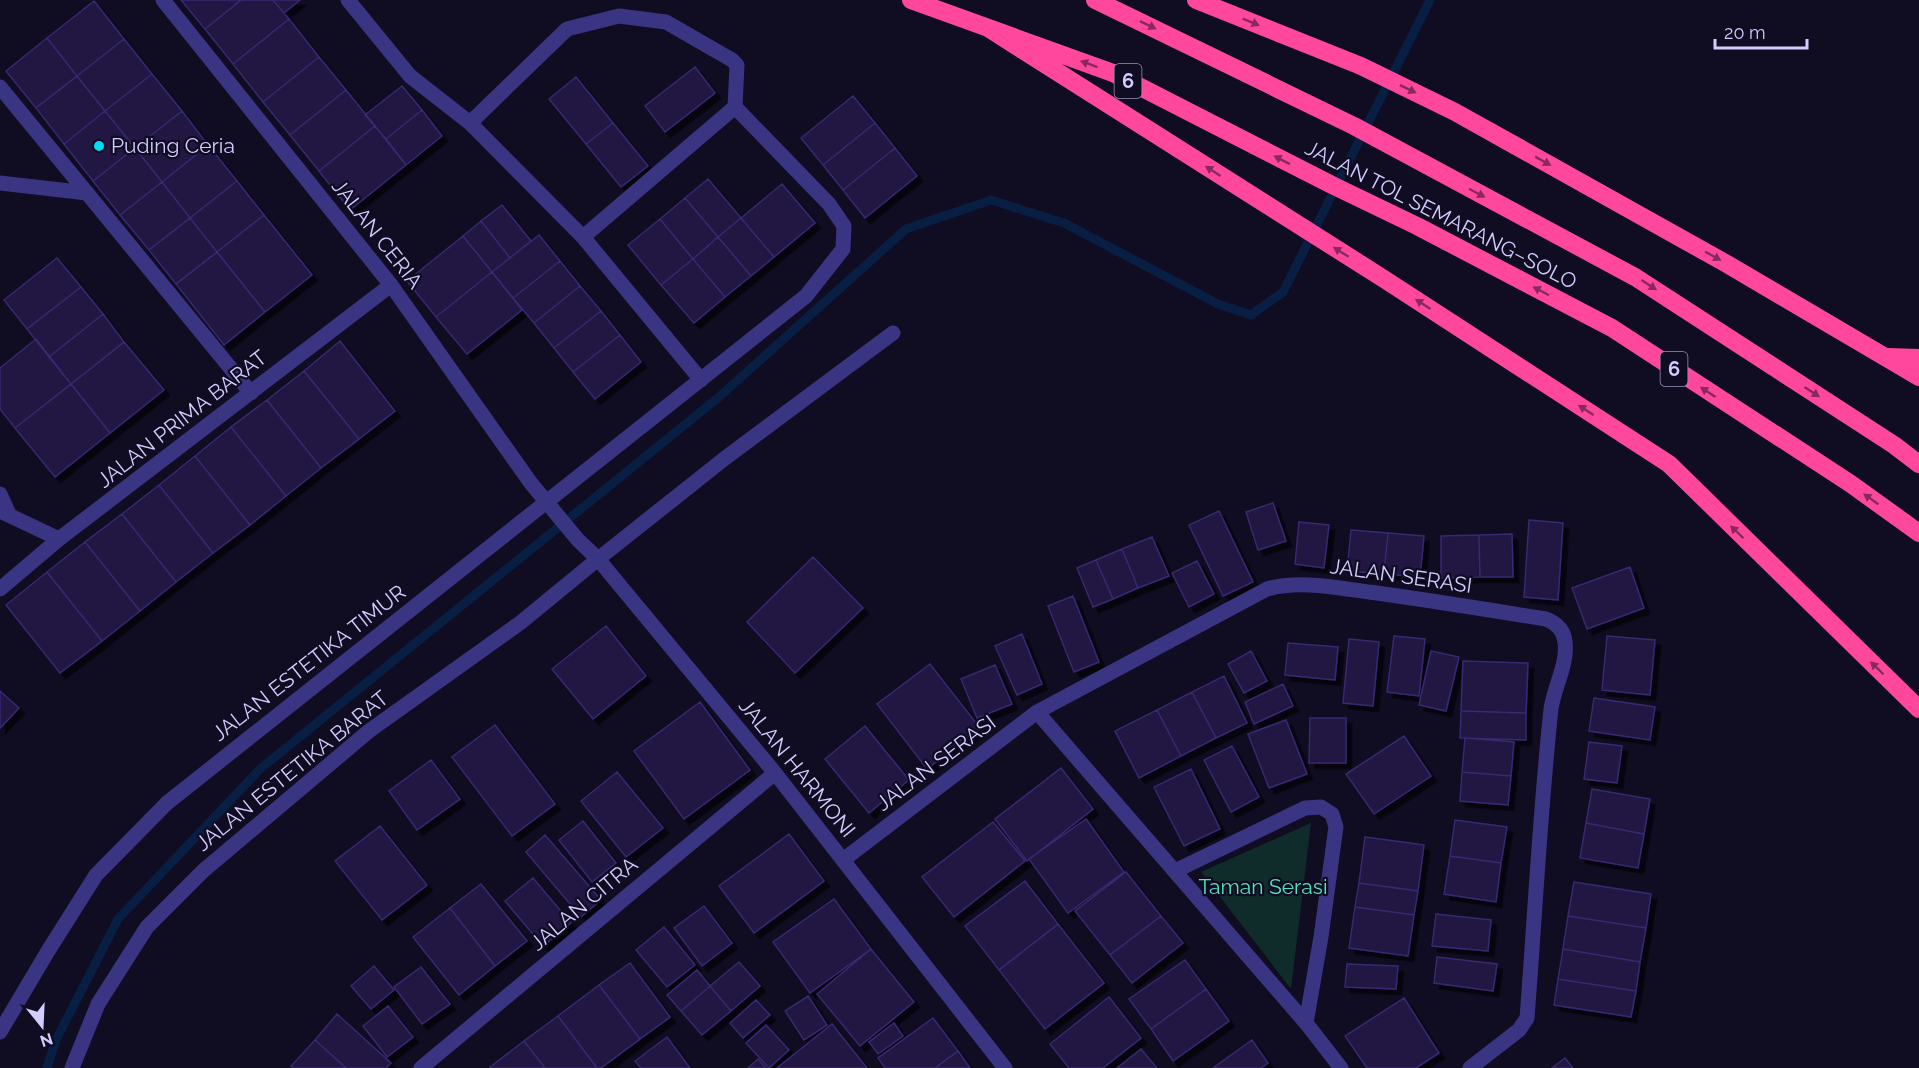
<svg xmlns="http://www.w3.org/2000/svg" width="1919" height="1068" viewBox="0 0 1919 1068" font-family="Raleway,sans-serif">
  <defs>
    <filter id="shadow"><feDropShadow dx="5.5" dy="5.5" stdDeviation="0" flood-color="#0009"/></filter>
  </defs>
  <rect width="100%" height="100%" fill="#100c21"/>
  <path fill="#0f2b2a" d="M1311,823L1291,989L1201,872Z"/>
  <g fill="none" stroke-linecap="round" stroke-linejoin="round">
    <path stroke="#091e43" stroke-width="9" d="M47,1068L56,1040L118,919L260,769L719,397L906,229L991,200L1064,223L1218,304L1251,315L1283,292L1430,0"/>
  </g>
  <path fill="#211743" stroke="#372970" stroke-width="1.5" filter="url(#shadow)" d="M181,0H241L205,29Z
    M241,0H273L289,19L233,64L205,29Z
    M273,0H300L284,13Z
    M94,1L124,39L77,76L47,38Z
    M289,19L319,57L263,102L233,64Z
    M47,38L77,76L36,108L6,71Z
    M124,39L152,74L105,111L77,76Z
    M319,57L346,90L290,135L263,102Z
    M695,67L715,93L665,132L645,106Z
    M152,74L182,111L135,148L105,111Z
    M77,76L105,111L64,144L36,108Z
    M576,77L613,123L586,144L549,99Z
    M402,86L422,110L386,139L365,115Z
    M346,90L375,126L319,171L290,135Z
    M853,96L875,123L823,165L801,138Z
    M422,110L442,136L406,165L386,139Z
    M105,111L135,148L93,181L64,144Z
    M182,111L208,145L162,182L135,148Z
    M613,123L648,166L621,187L586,144Z
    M875,123L895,148L843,190L823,165Z
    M375,126L406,165L350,210L319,171Z
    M208,145L237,181L190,218L162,182Z
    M135,148L162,182L120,215L93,181Z
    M895,148L917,176L865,218L843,190Z
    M708,179L741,218L718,237L685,198Z
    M237,181L264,215L217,252L190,218Z
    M162,182L190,218L149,250L120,215Z
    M782,184L815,223L774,257L741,218Z
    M685,198L718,237L693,259L660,219Z
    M502,205L531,241L510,258L481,221Z
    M264,215L312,275L265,312L217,252Z
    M190,218L217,252L176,284L149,250Z
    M741,218L774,257L751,276L718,237Z
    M660,219L693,259L661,285L628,245Z
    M481,221L510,258L492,272L463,236Z
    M539,235L560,261L513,298L492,272Z
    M463,236L492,272L436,317L407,281Z
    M718,237L751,276L725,297L693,259Z
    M217,252L265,312L224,345L176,284Z
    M57,258L81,287L27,329L4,300Z
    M693,259L725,297L694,323L661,285Z
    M560,261L580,286L534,323L513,298Z
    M492,272L522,310L467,354L436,317Z
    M580,286L601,311L554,348L534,323Z
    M81,287L103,314L49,357L27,329Z
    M601,311L620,335L573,372L554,348Z
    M103,314L124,342L71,384L49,357Z
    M620,335L641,362L595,399L573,372Z
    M36,339L71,384L15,428L0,409V368Z
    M340,341L395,411L359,439L304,371Z
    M124,342L164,390L110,433L71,384Z
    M304,371L359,439L321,468L267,400Z
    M71,384L110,433L55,477L15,428Z
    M267,400L321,468L286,496L231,427Z
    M231,427L286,496L250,525L195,456Z
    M195,456L250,525L213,553L159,485Z
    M159,485L213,553L176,582L122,514Z
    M1273,503L1286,541L1258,550L1246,512Z
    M1219,511L1253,582L1223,596L1189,525Z
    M122,514L176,582L140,611L85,542Z
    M1529,520L1563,523L1558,600L1524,597Z
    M1299,522L1329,525L1324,568L1295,564Z
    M1351,530L1388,533L1384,574L1347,571Z
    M1388,533L1424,536L1420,577L1384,574Z
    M1512,534L1513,577H1480L1479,535Z
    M1479,535L1480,577L1441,578V536Z
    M1152,537L1169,576L1138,588L1122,549Z
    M85,542L140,611L102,641L47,572Z
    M1122,549L1138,588L1113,599L1096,560Z
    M813,557L863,608L795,673L747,622Z
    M1096,560L1113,599L1093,607L1077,568Z
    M1197,561L1214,594L1189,607L1172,573Z
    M1630,567L1644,608L1587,629L1572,588Z
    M47,572L102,641L60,673L6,605Z
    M1073,596L1099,662L1074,672L1048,606Z
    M606,626L646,676L593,719L552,669Z
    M1022,634L1042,684L1017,695L995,646Z
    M1394,636L1425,639L1419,696L1387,692Z
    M1607,636L1655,640L1650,695L1602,690Z
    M1349,639L1379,642L1373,706L1343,703Z
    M1288,643L1338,647L1335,680L1285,675Z
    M1251,651L1267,681L1244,693L1228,664Z
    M1431,651L1459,657L1446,711L1419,705Z
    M1463,661L1528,663L1526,713L1461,711Z
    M930,664L980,728L927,769L877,704Z
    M995,665L1012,704L977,718L961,679Z
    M1224,676L1247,723L1216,738L1192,692Z
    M1283,684L1293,706L1254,724L1245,702Z
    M0,691L19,708L0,728Z
    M1192,692L1216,738L1181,756L1157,710Z
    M1594,698L1655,707L1650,740L1589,731Z
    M700,702L750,770L684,819L634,751Z
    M1157,710L1181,756L1139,778L1115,731Z
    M1461,711L1526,713V740L1460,738Z
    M1310,718H1346V763H1309Z
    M1286,720L1307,774L1269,788L1248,734Z
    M495,725L555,804L512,836L452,757Z
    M865,726L909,780L869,813L825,759Z
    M1404,736L1431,776L1374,814L1346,774Z
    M1465,738L1514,742L1511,776L1462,772Z
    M1589,742L1622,746L1617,783L1584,779Z
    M1232,746L1259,797L1231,812L1204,760Z
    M431,760L460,799L417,830L389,791Z
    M1061,768L1093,809L1027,861L995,819Z
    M1191,769L1220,829L1184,846L1154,787Z
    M617,772L663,828L626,857L581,801Z
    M1462,772L1511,776L1508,805L1460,801Z
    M1592,789L1650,799L1644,834L1586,823Z
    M1086,819L1124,872L1068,913L1029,859Z
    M1455,820L1507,827L1501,863L1450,856Z
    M583,821L616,863L592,882L559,840Z
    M993,822L1025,861L954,917L922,877Z
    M1586,823L1644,834L1638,868L1580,858Z
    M380,826L427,885L382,920L335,861Z
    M789,834L824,881L754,933L719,886Z
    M545,835L601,900L581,917L526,852Z
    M1365,837L1424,845L1418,891L1359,883Z
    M1450,856L1501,863L1496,902L1444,894Z
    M1126,872L1161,916L1110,955L1075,911Z
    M533,878L571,923L543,946L505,901Z
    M1025,881L1058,924L999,970L965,926Z
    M1574,882L1651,894L1646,928L1568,916Z
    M1359,883L1418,891L1414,915L1355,907Z
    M481,884L527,941L495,966L450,908Z
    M834,899L871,949L810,993L773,942Z
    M704,906L732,943L702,966L674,928Z
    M1355,907L1414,915L1408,956L1349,948Z
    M450,908L495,966L459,995L413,937Z
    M1436,914L1491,920L1488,951L1432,946Z
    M1161,916L1183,943L1132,983L1110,955Z
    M1568,916L1646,928L1640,962L1563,949Z
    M1058,924L1104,983L1045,1029L999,970Z
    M664,927L695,965L667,987L636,950Z
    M871,949L914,1002L860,1046L817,994Z
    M1563,949L1640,962L1636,991L1558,979Z
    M1437,957L1497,964L1493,991L1434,983Z
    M1185,960L1206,989L1151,1029L1129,999Z
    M739,962L760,986L731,1011L710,986Z
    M630,963L670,1017L640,1039L599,985Z
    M1347,964L1398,966L1396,989L1345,987Z
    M374,966L394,990L371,1009L351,986Z
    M421,967L450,1004L422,1024L394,987Z
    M697,970L710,986L681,1011L667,995Z
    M1558,979L1636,991L1631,1017L1554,1005Z
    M599,985L640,1039L601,1068H597L558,1016Z
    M710,986L731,1011L702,1035L681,1011Z
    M1206,989L1229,1021L1173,1061L1151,1029Z
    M808,996L827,1025L804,1040L785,1011Z
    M1109,997L1141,1038L1103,1068H1069L1050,1044Z
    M1404,998L1439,1053L1416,1068H1367L1345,1036Z
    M756,1000L770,1015L743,1038L730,1023Z
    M388,1006L413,1037L387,1057L363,1026Z
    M337,1014L391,1063L386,1068H346L315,1040Z
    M558,1016L597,1068H545L524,1041Z
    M933,1018L958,1051L935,1068H885L878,1058Z
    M894,1023L903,1036L878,1054L869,1042Z
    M832,1024L867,1068H777Z
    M766,1025L789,1050L769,1068L746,1043Z
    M667,1037L690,1068H641L635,1061Z
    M315,1040L346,1068H294L291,1066Z
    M1252,1040L1268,1063L1261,1068H1213Z
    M524,1041L545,1068H490V1067Z
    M1141,1049L1157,1068H1117Z
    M958,1051L970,1068H935Z
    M1565,1058L1573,1068H1552Z
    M758,1059L766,1068H748Z"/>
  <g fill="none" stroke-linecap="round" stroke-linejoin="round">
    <path stroke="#393582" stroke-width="15" d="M598,559L724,459L893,333"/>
    <path stroke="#393582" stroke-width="15" d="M163,0L391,285L530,482L578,540L598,559L775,773L1005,1068
      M348,0L410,76L470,123L583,237L735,107L737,65L732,60L666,22L619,16L567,29L470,123
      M0,87L251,393
      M0,183L87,193
      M583,237L701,380
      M0,494L9,514
      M0,511L59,539
      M0,589L59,539L391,285
      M1037,712L1306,1023L1341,1068
      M843,860L1037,712L1267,589C1302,579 1342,589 1377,593C1434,601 1490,610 1546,619C1556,623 1564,630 1565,642C1568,664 1554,687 1551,709C1540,811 1535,915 1527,1018L1519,1030L1470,1068
      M1175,871L1305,808L1321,807L1332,814L1336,827L1335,834L1321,937L1306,1023
      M0,1032L48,951L96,875L167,803L806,296L843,249L844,226L829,204L735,107
      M72,1068L98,1004L147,927L203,871L369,731L520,623L598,559
      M421,1068L775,773"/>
    <path stroke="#ff479d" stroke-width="18" d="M911,0L1113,73L1334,186L1417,226L1612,328L1851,484L1919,533
      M1095,0L1354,126L1635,277L1894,445L1919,464
      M1196,0L1361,66L1455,112L1727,264L1919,377
      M988,28L1384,279L1669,464L1919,709
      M1888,357L1919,358"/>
  </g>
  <defs><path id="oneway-solid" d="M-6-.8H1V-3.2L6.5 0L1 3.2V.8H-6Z" transform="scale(1.5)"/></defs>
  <g fill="#882a5f">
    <use href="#oneway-solid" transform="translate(1251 22) rotate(22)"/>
    <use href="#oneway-solid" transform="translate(1148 25) rotate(26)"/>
    <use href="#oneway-solid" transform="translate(1089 64) rotate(-160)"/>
    <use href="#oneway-solid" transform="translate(1408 89) rotate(26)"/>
    <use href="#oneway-solid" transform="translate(1282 160) rotate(-153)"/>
    <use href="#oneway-solid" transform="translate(1543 161) rotate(29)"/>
    <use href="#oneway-solid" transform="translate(1213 171) rotate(-147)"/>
    <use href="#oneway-solid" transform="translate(1477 193) rotate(28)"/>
    <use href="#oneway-solid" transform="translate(1341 252) rotate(-148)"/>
    <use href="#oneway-solid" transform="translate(1713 256) rotate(29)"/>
    <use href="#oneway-solid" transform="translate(1649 285) rotate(33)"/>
    <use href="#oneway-solid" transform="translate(1541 291) rotate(-152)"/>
    <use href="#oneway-solid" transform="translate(1423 304) rotate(-147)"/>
    <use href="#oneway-solid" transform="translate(1708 392) rotate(-147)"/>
    <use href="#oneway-solid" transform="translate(1812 392) rotate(33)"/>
    <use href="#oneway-solid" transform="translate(1586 410) rotate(-147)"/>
    <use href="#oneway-solid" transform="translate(1871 499) rotate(-145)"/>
    <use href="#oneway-solid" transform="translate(1737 532) rotate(-136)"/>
    <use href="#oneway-solid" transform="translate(1877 668) rotate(-136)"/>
  </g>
  <circle fill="#00dbf7" stroke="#100c21" stroke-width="2" cx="99" cy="146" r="6"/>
  <g text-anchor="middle" stroke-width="4.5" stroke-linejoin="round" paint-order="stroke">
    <g fill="#100c21" stroke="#9892bc" stroke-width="1.5">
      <rect x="1114.5" y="64" width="27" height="34" rx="4.5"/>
      <rect x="1660.5" y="352" width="27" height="34" rx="4.5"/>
    </g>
    <g font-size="20" font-weight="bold" fill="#d2ccff">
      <text x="1128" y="88">6</text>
      <text x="1674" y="376">6</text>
    </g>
    <g font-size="21" fill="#d2ccff" stroke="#100c21" text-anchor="start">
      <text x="111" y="153">Puding Ceria</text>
    </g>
    <g font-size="21" fill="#d2ccff" stroke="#100c21">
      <text transform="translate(1441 215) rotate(27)" y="7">JALAN TOL SEMARANG–SOLO</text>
      <text transform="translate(377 234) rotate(52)" y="7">JALAN CERIA</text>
      <text transform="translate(182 419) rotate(-38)" y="7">JALAN PRIMA BARAT</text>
      <text transform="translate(1401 576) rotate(8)" y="7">JALAN SERASI</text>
      <text transform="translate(309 663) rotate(-38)" y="7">JALAN ESTETIKA TIMUR</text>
      <text transform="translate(936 763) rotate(-37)" y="7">JALAN SERASI</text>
      <text transform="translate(797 768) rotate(51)" y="7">JALAN HARMONI</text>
      <text transform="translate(292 771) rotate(-39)" y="7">JALAN ESTETIKA BARAT</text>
      <text transform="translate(584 904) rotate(-40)" y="7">JALAN CITRA</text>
    </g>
    <g font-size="21" fill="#54e3c1" stroke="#100c21">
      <text x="1263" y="894">Taman Serasi</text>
    </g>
  </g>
  <g transform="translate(42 1026) rotate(162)" stroke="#100c21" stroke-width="4.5" paint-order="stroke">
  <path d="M0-4.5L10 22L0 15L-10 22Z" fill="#d2ccff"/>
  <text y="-9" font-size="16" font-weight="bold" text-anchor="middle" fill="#d2ccff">N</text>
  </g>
  <path d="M1715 39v9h92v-9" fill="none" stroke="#d2ccff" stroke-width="3"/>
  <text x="1724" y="39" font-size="18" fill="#d2ccff" stroke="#100c21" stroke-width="4.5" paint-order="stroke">20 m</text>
</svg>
